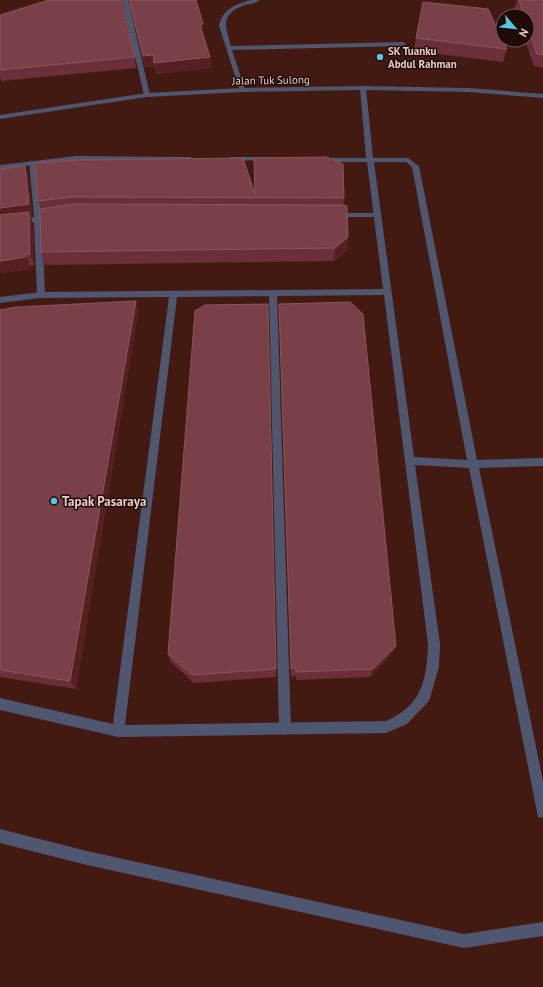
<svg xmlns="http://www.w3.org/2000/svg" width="543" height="987" viewBox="0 0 543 987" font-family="'PT Sans',sans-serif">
  <rect width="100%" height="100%" fill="#431a11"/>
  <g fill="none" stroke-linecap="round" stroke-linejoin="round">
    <path fill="#4f566f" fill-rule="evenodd" d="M251,0H260C256,3 250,4 245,5C220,14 225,26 231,46L403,42L406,44L403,46L232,50L245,90L240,91L219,26C222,9 236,4 251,0Z
      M29,161H35L36,163L41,216L54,215L58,217L54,219L42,221L45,295L41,298L37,295L34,222L0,226V222L34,217Z
      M332,213H377L381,215L377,217H335L331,215Z
      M273,290L277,293L291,729L289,733L285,735L281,733L279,729L269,293Z
      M0,829L87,851L464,934L543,922V936L464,948L87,865L0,843Z"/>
    <path fill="#4f566f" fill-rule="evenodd" d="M122,0H128L150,95L149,96L144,95Z
      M363,86L366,88L373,158H408L419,166L477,460L543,458V466L479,468L543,781V818L538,817L537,812L469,468L415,465L440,644L439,667L430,698L428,702L407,724L386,733L118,737L0,710V698L113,724L169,297L41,298L0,303V297L41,292L383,289L367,162H320L316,160L320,158H366L360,88ZM374,162H406L412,167L467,460L414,457ZM384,295L428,644C427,679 422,706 386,721L125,725L177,297Z
      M76,156L190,157L194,159L190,161L76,160L0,169V165Z
      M268,157L272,159L270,160L230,161L226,159L230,157Z"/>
    <path fill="#4f566f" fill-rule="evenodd" d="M363,86L469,88L543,94V98L469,92L363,90L242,92L147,97L0,119V115L147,93L242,88Z"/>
  </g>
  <path fill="#6b2f39" d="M128,0H196L203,35L210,57L211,68L156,74L154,66L145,67Z
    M517,0H543V68L534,66L525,40H527V16H517L514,9Z
    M0,15L135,57L136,68L1,81L0,78Z
    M416,38L507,49L503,62L414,51Z
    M35,163L255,194L344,198L343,205L348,237L347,250L334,261L45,265L41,252V209L38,201Z
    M25,166L29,178L32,216H30L33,224L34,265L30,266L31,269L0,273Z
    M136,301L138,313L76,689L0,677V310Z
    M279,304L396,646L392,654L370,677L296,680V676L291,677L279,317Z
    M168,654L276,669V677L194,683L171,662Z"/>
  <path fill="#561f22" d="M203,24V35H200V25Z
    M153,55L154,66L145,67L143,56Z
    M210,57L211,68L156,74L154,63Z
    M25,166L29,178L32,216H30L33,224L34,265L30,254L0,220V208Z
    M348,237L347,250L334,261L335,248Z
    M26,254L31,269L0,273V261Z
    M136,301L138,313L76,689L70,681Z
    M396,646L392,654L370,677L373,669Z"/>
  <path fill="#794048" stroke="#8a565c" d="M49,0H121L135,57L0,70V15Z
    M129,0H196L203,24L200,25L210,57L154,63L153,55L143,56Z
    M519,0H543V55L537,54L527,24V16H524Z
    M423,2L488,9L507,49L416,38Z
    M327,157L343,164L344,198L72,197L38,201L35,163L77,160L243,158L255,194L254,158Z
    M25,166L29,204L0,208V169Z
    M72,204L344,205L347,206L348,237L335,248L41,252L40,209Z
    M29,212L30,254H26V257L0,261V215Z
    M136,301L70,681L0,670V310L17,307Z
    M350,302L363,314L396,646L373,669L296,672V668L291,669L279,304Z
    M268,304L276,669L192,675L168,654L195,311L205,305Z"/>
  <g fill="#56c9e0" stroke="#1e0b07" stroke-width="1.5">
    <circle cx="380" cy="57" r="4"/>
    <circle cx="54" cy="501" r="4"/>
  </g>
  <g text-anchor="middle" stroke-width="3" stroke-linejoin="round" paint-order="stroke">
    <g font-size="11" font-weight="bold" fill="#e9cdc6" stroke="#1e0b07" text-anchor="start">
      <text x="388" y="55">SK Tuanku<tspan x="388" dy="13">Abdul Rahman</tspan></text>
    </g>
    <g font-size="11" fill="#e9cdc6" stroke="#1e0b07">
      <text transform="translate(271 80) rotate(-1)" y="4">Jalan Tuk Sulong</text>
    </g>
    <g font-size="13" font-weight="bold" fill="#e9cdc6" stroke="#1e0b07" text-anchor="start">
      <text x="62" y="506">Tapak Pasaraya</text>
    </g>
  </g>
  <g transform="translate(515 28) rotate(118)"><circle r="19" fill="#1e0b07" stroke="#6f5953"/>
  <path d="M0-3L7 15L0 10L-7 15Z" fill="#56c9e0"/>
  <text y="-6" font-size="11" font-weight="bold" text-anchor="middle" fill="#e9cdc6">N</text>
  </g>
</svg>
